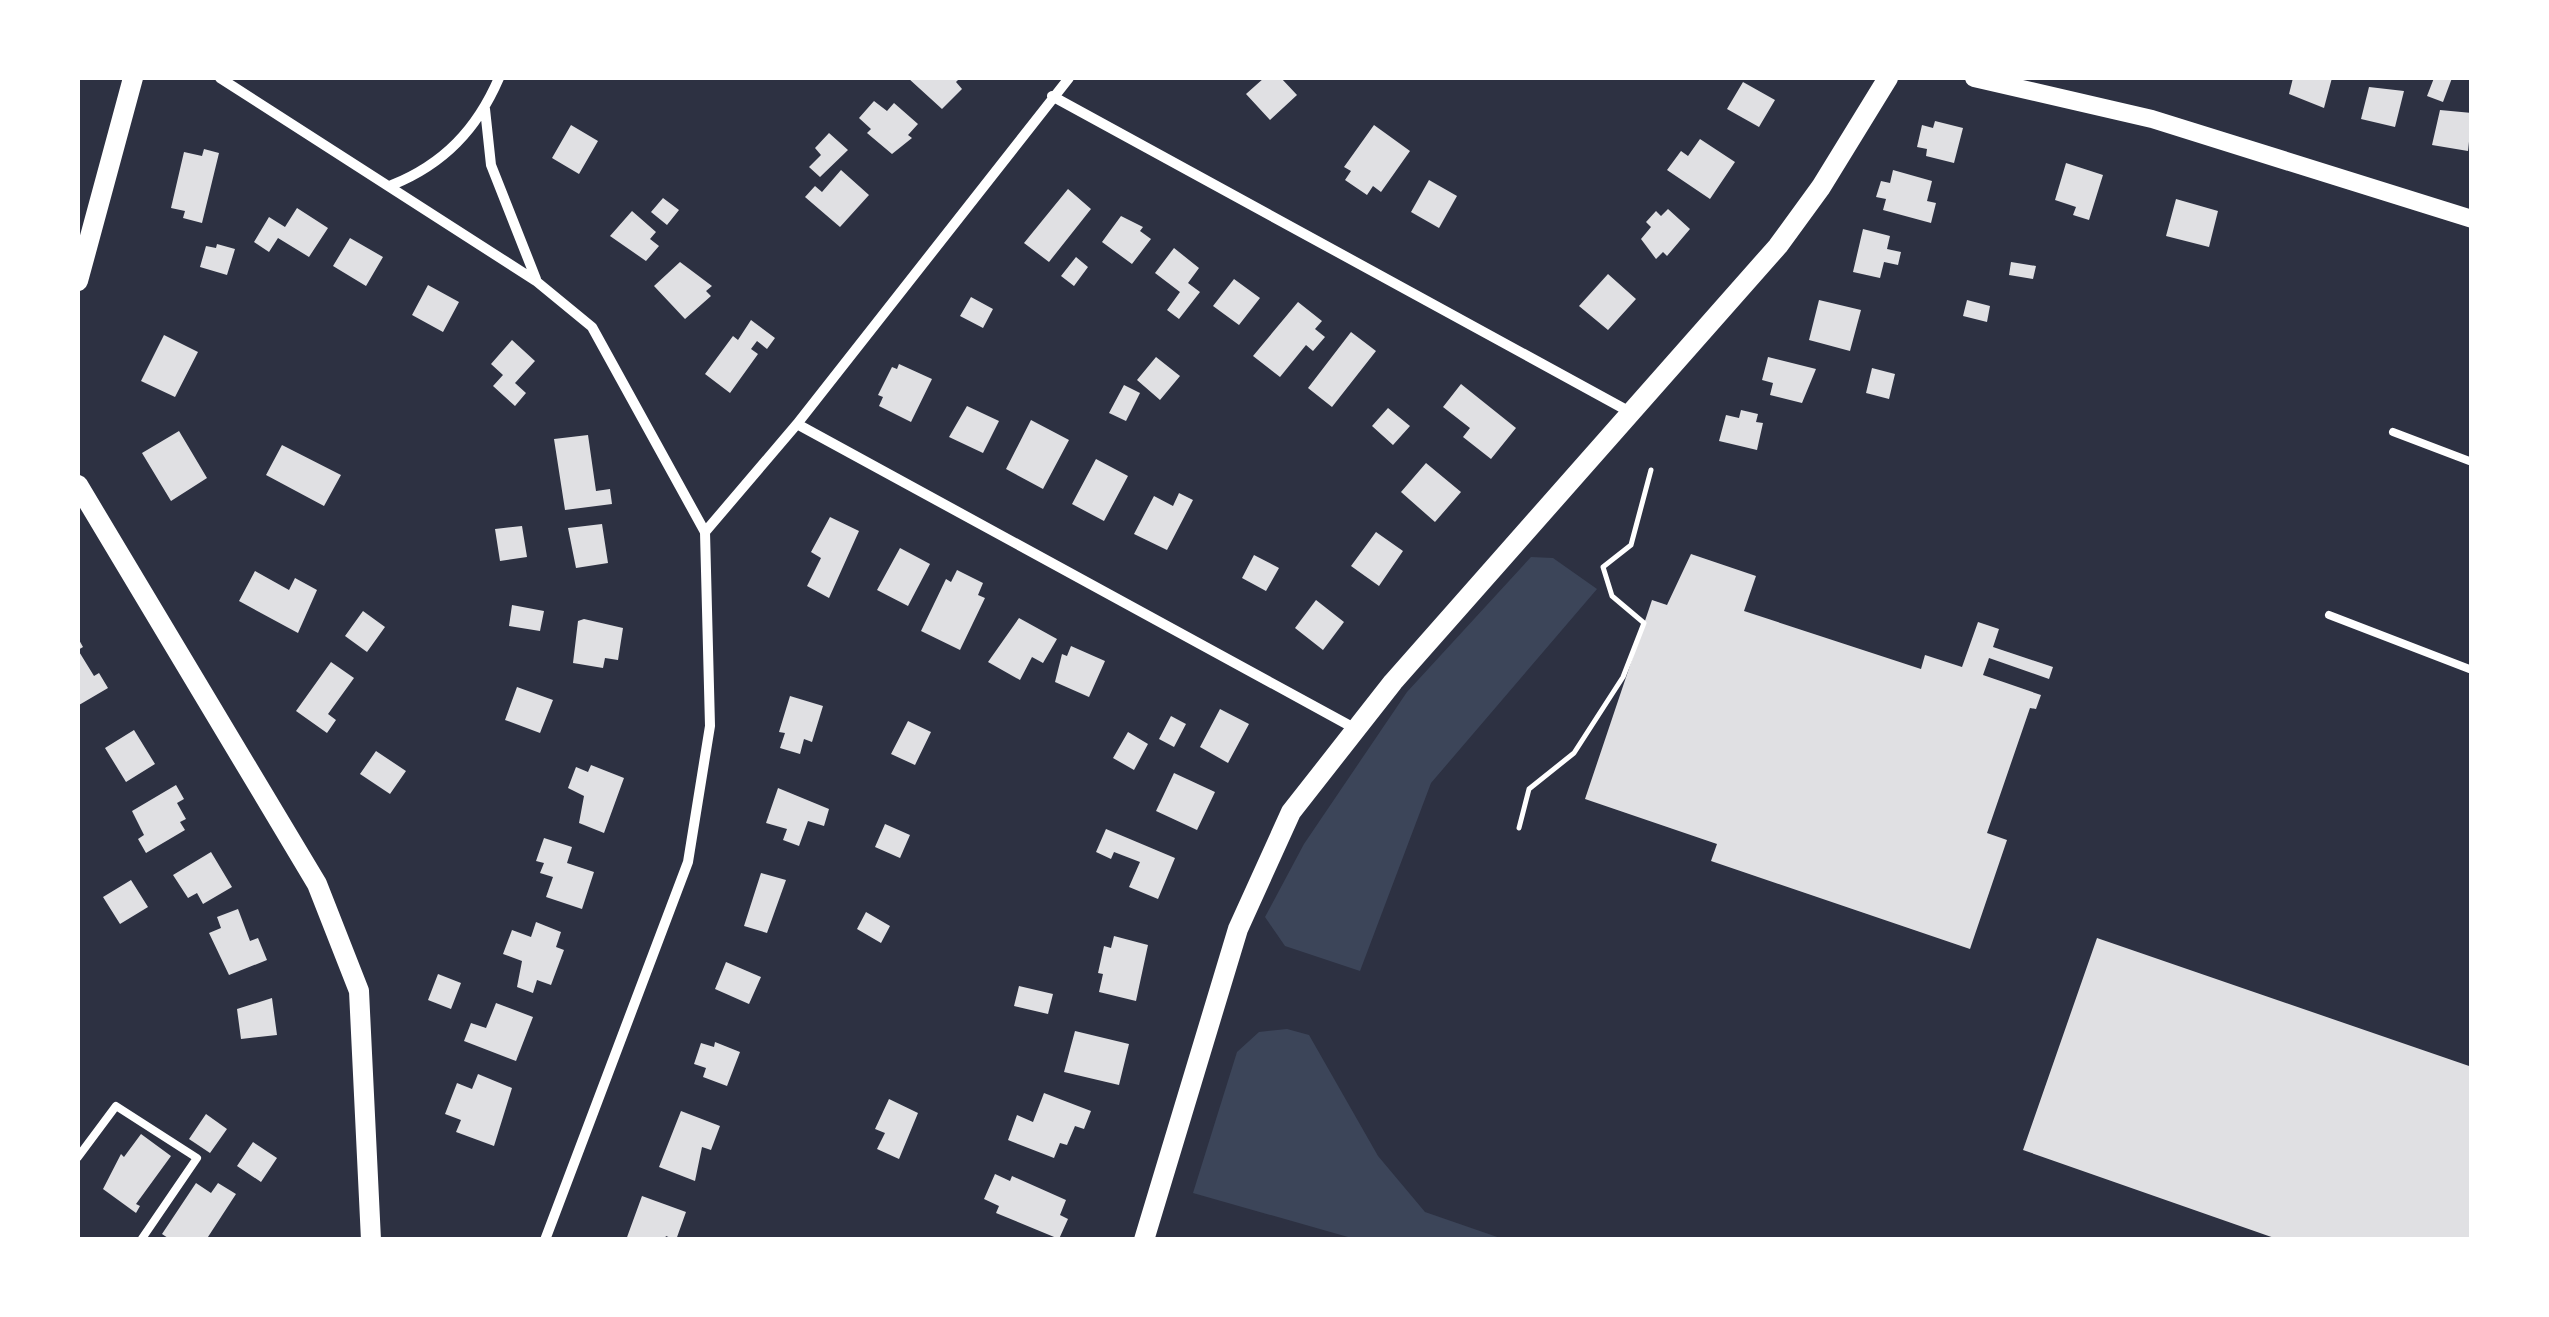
<svg xmlns="http://www.w3.org/2000/svg" width="2549" height="1317" viewBox="0 0 2549 1317" font-family="'DejaVu Sans',sans-serif">
  <rect width="100%" height="100%" fill="#2d3142"/>
  <path fill="#3c4559" d="M1531,557L1553,558L1597,589L1431,783L1360,971L1285,946L1265,917L1304,844L1407,692Z
    M1287,1029L1309,1035L1378,1156L1425,1212L1503,1239H1355L1193,1193L1237,1052L1259,1032Z"/>
  <path fill="#e0e0e3" d="M908,78H960L956,82L962,89L942,109Z
    M1264,78H1281L1297,95L1270,120L1246,94Z
    M2293,78H2332L2324,108L2289,94Z
    M2434,78H2452L2443,102L2427,96Z
    M1743,82L1775,100L1759,127L1727,109Z
    M2369,87L2404,91L2395,127L2361,119Z
    M874,101L887,111L894,103L918,124L908,135L912,138L892,154L867,133L871,129L859,118Z
    M2440,110L2472,113L2468,151L2432,145Z
    M1935,121L1963,128L1954,163L1926,156L1927,149L1917,147L1922,125L1933,128Z
    M571,125L598,141L579,174L552,158Z
    M1374,125L1410,151L1381,192L1373,186L1367,195L1345,180L1351,171L1344,167Z
    M829,133L848,150L820,177L809,167L821,155L815,148Z
    M1700,139L1735,162L1710,199L1667,170L1681,151L1688,156Z
    M204,149L219,153L202,223L183,218L185,211L171,208L184,152L202,156Z
    M2066,163L2103,175L2089,220L2073,215L2076,207L2055,200Z
    M841,170L869,195L840,227L805,197L815,186L822,192Z
    M1893,170L1932,181L1927,201L1936,203L1931,223L1883,210L1886,199L1876,197L1881,181L1890,183Z
    M1429,180L1457,196L1439,228L1411,212Z
    M1068,189L1091,209L1049,262L1024,243Z
    M663,198L679,210L667,225L651,212Z
    M2176,199L2218,211L2209,247L2166,236Z
    M297,208L328,228L309,257L278,238L269,252L254,242L269,217L285,227Z
    M1668,209L1690,229L1667,256L1663,252L1656,259L1641,239L1651,227L1646,222L1656,211L1661,216Z
    M632,211L656,232L650,239L659,246L646,261L610,236Z
    M1121,216L1143,227L1140,231L1151,239L1132,264L1102,242Z
    M1863,229L1890,236L1887,249L1901,252L1898,265L1884,262L1880,278L1853,272Z
    M350,238L383,257L366,286L333,266Z
    M217,244L235,249L227,275L200,267L206,246L216,248Z
    M1174,248L1199,268L1188,283L1200,292L1179,319L1167,310L1180,292L1155,273Z
    M1076,257L1088,267L1074,286L1061,276Z
    M680,262L712,286L706,291L711,296L685,319L654,286Z
    M2011,262L2036,266L2033,279L2009,275Z
    M1608,274L1636,299L1608,330L1579,306Z
    M1234,279L1260,298L1239,325L1213,306Z
    M428,285L459,302L443,332L412,315Z
    M971,297L993,309L983,328L960,316Z
    M1819,300L1861,310L1850,351L1809,340Z
    M1967,300L1990,306L1987,322L1963,316Z
    M1298,302L1322,321L1315,329L1325,337L1313,351L1306,345L1280,377L1253,356Z
    M751,320L775,338L767,349L757,341L751,349L758,354L730,393L705,374L733,336L738,340Z
    M1351,332L1376,351L1332,407L1308,388Z
    M164,335L198,352L175,397L141,381Z
    M512,340L535,361L515,383L526,393L515,406L493,386L503,375L491,364Z
    M1156,357L1180,376L1160,400L1137,380Z
    M1768,357L1816,369L1802,403L1770,395L1773,383L1762,380Z
    M899,364L932,379L911,422L879,406L883,397L878,395L892,367L897,369Z
    M1872,368L1895,374L1889,399L1866,393Z
    M1461,384L1516,428L1491,459L1463,437L1470,428L1443,407Z
    M1124,385L1140,393L1126,421L1109,413Z
    M967,406L999,421L983,453L949,437Z
    M1388,408L1410,426L1393,445L1372,426Z
    M1741,410L1758,414L1756,422L1763,423L1757,450L1719,441L1726,415L1739,418Z
    M1031,420L1069,440L1043,489L1006,469Z
    M179,431L207,478L171,501L142,453Z
    M588,435L596,491L610,489L612,504L565,510L554,439Z
    M282,445L341,475L324,506L266,475Z
    M1096,459L1128,476L1104,521L1072,504Z
    M1426,463L1461,492L1435,522L1401,492Z
    M1179,493L1193,500L1167,550L1134,534L1154,496L1173,506Z
    M830,517L859,531L829,598L807,586L821,558L811,552Z
    M602,524L608,563L576,568L568,528Z
    M522,526L527,557L500,561L495,529Z
    M1376,532L1403,551L1379,586L1351,566Z
    M900,548L930,564L908,606L877,590Z
    M1691,554L1756,576L1744,611L1921,669L1925,655L1962,667L1978,622L1999,629L1993,647L2053,667L2049,679L1989,658L1983,675L2041,695L2036,709L2030,708L1987,833L2007,840L1970,949L1711,861L1717,844L1585,799L1652,600L1667,605Z
    M1254,555L1279,568L1266,591L1242,578Z
    M957,570L983,583L978,595L985,598L960,650L921,631L946,579L951,582Z
    M255,571L289,590L295,578L317,590L298,633L239,601Z
    M1316,600L1344,622L1323,650L1295,628Z
    M512,605L544,611L540,631L509,626Z
    M363,611L385,627L367,652L345,636Z
    M1019,618L1057,639L1043,663L1032,657L1020,680L988,662Z
    M584,619L623,628L618,660L605,658L603,668L573,663L578,621Z
    M78,638L83,647L78,650L94,676L99,673L108,688L79,705Z
    M1071,646L1105,661L1089,697L1055,682L1062,654L1067,656Z
    M331,662L354,678L328,714L336,720L327,733L296,711Z
    M517,687L553,700L540,733L505,720Z
    M790,696L823,706L812,742L804,739L800,754L780,748L785,733L779,732Z
    M1220,709L1249,724L1228,763L1200,747Z
    M1171,716L1186,724L1174,747L1159,739Z
    M908,721L931,732L915,765L891,754Z
    M134,730L155,764L126,782L105,748Z
    M1128,732L1148,744L1134,770L1113,758Z
    M376,751L406,771L390,794L360,774Z
    M591,765L624,778L604,833L579,823L584,796L568,788L576,767L588,772Z
    M1174,773L1215,792L1197,830L1156,811Z
    M176,785L184,799L177,803L186,819L180,822L185,830L146,853L138,839L144,835L132,811Z
    M778,788L829,809L824,826L808,821L799,846L783,840L787,829L766,823Z
    M885,824L910,835L900,858L875,847Z
    M1106,829L1175,858L1158,899L1129,887L1140,862L1114,852L1111,859L1096,852Z
    M544,838L572,847L567,863L594,872L582,909L546,897L553,877L540,873L544,863L536,861Z
    M211,852L232,887L203,904L197,893L188,898L173,875Z
    M761,873L786,880L767,933L744,926Z
    M131,880L148,907L120,924L103,897Z
    M238,909L250,941L258,938L267,960L229,975L209,933L221,928L217,917Z
    M866,912L890,926L881,943L857,929Z
    M536,922L561,932L556,947L564,950L551,985L537,980L533,993L517,987L522,961L503,954L512,930L531,937Z
    M1114,936L1148,945L1136,1001L1099,992L1103,974L1098,973L1104,946L1111,948Z
    M2097,938L2472,1067V1240H2280L2023,1150Z
    M726,962L761,977L749,1004L715,989Z
    M438,974L461,983L451,1009L428,1000Z
    M1019,986L1053,994L1048,1014L1014,1006Z
    M272,998L277,1035L241,1039L237,1009Z
    M496,1003L533,1017L516,1061L464,1041L471,1023L486,1028Z
    M1075,1031L1129,1044L1119,1085L1064,1072Z
    M715,1042L740,1052L727,1086L703,1077L706,1068L694,1064L701,1043L714,1047Z
    M478,1074L512,1088L494,1146L456,1132L461,1120L445,1114L457,1083L472,1089Z
    M1044,1093L1091,1111L1084,1129L1075,1126L1067,1145L1060,1143L1054,1158L1008,1140L1017,1115L1033,1122Z
    M889,1099L918,1113L899,1159L877,1149L885,1133L875,1129Z
    M681,1111L720,1126L711,1150L702,1147L695,1181L659,1167Z
    M206,1114L227,1129L210,1153L189,1139Z
    M141,1134L171,1156L136,1204L140,1206L136,1213L103,1189L121,1154L124,1157Z
    M253,1142L277,1158L261,1182L237,1166Z
    M995,1174L1010,1181L1012,1176L1066,1200L1060,1215L1068,1219L1059,1239L996,1213L999,1206L984,1199Z
    M196,1183L211,1193L218,1183L236,1194L206,1240H171L162,1234Z
    M642,1196L686,1212L676,1240L666,1236L664,1240H626Z"/>
  <g fill="none" stroke-linecap="round" stroke-linejoin="round">
    <path stroke="#fff" stroke-width="5" d="M1519,828L1529,789L1574,753L1623,677L1644,623L1612,596L1603,567L1631,545L1651,470"/>
    <path stroke="#fff" stroke-width="8" d="M2393,432L2472,462
      M2329,615L2472,670
      M78,1157L116,1106L197,1158L141,1240"/>
    <path stroke="#fff" stroke-width="10" d="M220,78L536,281L592,327L705,532L710,726L688,862L545,1240
      M1052,96L1630,412
      M485,109L491,165L536,279
      M392,185C444,164 477,129 499,78
      M797,424L1354,728
      M705,532L797,424L1069,78"/>
    <path stroke="#fff" stroke-width="18" d="M1974,78L2152,119L2472,219"/>
    <path stroke="#fff" stroke-width="20" d="M78,281L133,78
      M78,485L317,884L359,991L371,1240
      M1144,1240L1238,929L1291,812L1393,682L1778,246L1821,187L1888,78"/>
  </g>
  <rect width="2549" height="1317" fill="none" stroke="#ffffff" stroke-width="160"/>
</svg>
